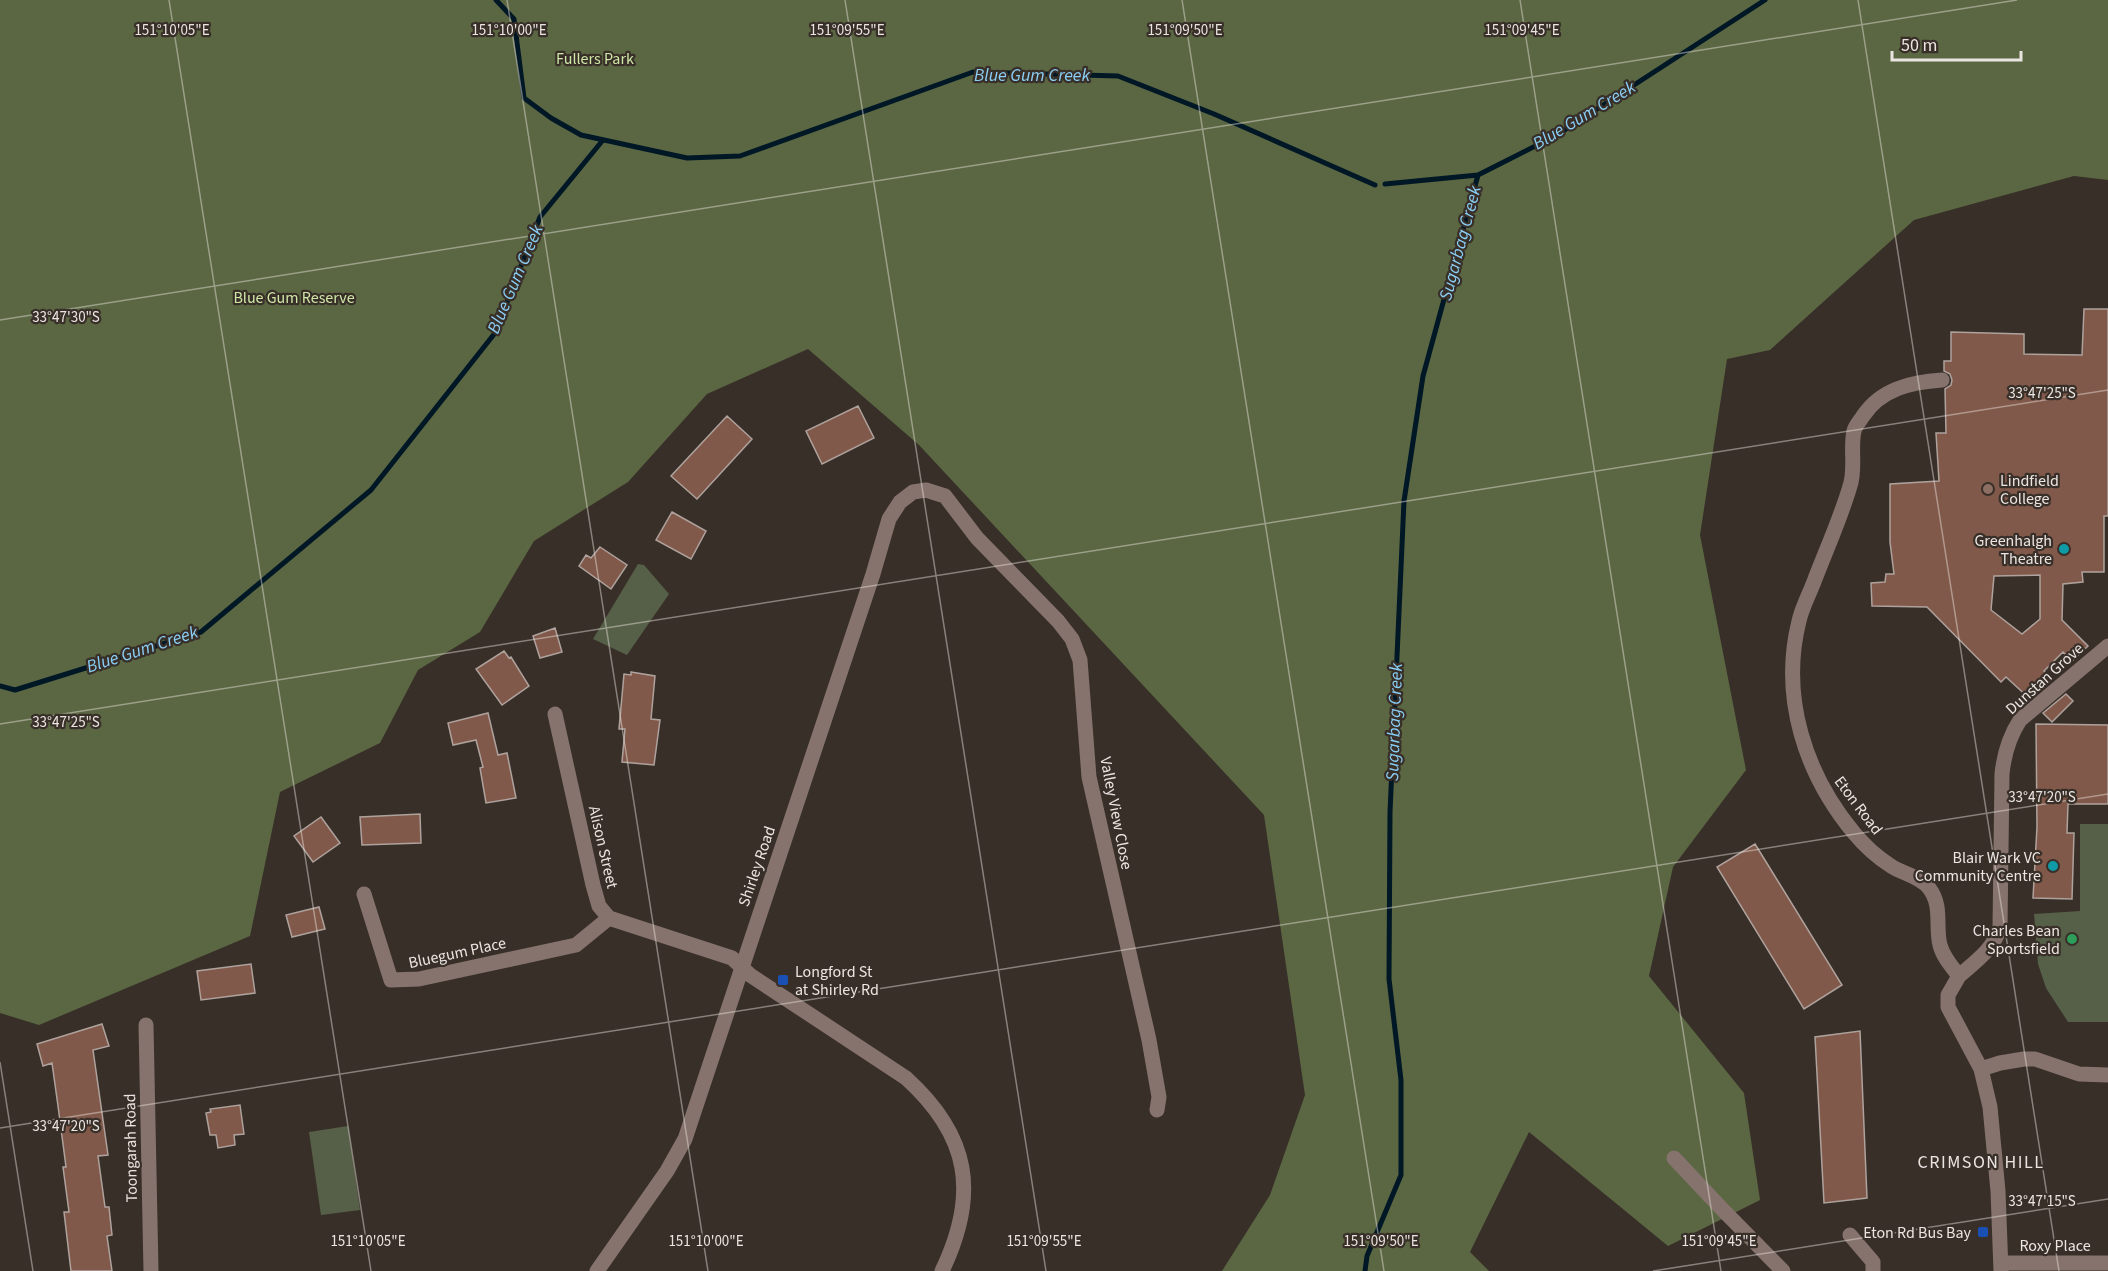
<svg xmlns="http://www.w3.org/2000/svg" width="2108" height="1271" viewBox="0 0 2108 1271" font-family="'Source Sans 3',sans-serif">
  <rect width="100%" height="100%" fill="#382f29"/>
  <path fill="#566048" d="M638,564L644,565L669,594L627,655L593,639Z
    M2080,824H2108V1022H2068L2046,988L2038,964L2034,914L2080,911Z
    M348,1126L360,1210L321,1215L309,1132Z"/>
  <path fill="#5a6742" d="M0,0H2108V180L2074,176L1914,220L1770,350L1727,359L1700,535L1746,770L1673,867L1649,976L1744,1093L1760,1200L1668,1246L1529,1132L1470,1252L1489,1271H1222L1270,1195L1305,1095L1264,815L919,445L808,349L707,394L628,482L534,541L480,632L418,670L380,743L280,792L250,936L39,1025L0,1013Z"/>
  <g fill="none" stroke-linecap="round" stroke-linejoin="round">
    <path stroke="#001726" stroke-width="5" d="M496,0L514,19L524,98L551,118L581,135L687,158L740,156L973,72L1118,76L1214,114L1375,185
      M1385,184L1478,175L1557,135L1765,0
      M0,686L15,690L201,632L371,490L495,333L540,217L603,140
      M1365,1271L1367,1256L1401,1175V1080L1389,979L1390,812L1404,501L1423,376L1478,175"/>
  </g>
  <path fill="#81594a" stroke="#afa29d" stroke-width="1.5" fill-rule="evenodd" d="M2084,309H2108V516H2104V572H2082L2083,582L2063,584L2062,620L2088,646L2072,661L2063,652L2044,671L2052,680L2030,699L2006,677L2001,682L1927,607L1872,606L1871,583L1885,582L1886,574H1894L1890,542V484L1939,481L1936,433H1946L1945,389L1951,385L1952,380L1950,374L1944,371V361H1951V332L2024,334V354L2082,355ZM2040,575V619L2022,634L1991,610L1994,576Z
    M858,406L874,438L822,464L806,431Z
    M727,416L752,439L697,499L671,476Z
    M672,512L706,531L691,559L656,540Z
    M600,547L627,565L611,589L579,566L586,555L591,558Z
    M555,628L562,652L540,658L533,636Z
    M504,651L509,658L511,657L529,686L502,705L476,669Z
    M631,672L655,676L651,719L660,720L654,765L622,762L625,729H619L624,674L631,675Z
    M2066,694L2073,701L2052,722L2043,713Z
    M488,713L498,755L507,753L516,798L486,803L480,768L483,767L476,740L453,745L448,723Z
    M2036,724L2108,725V804H2068L2067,833H2074L2072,899L2033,898L2037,827Z
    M420,814L421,843L362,845L360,817Z
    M321,817L340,843L313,862L294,836Z
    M1755,844L1842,985L1804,1009L1717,867Z
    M319,907L325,929L292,937L286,915Z
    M251,964L255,993L201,1000L197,971Z
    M102,1024L109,1046L93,1050L108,1155L98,1156L105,1207H109L112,1235L107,1236L112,1271H71L64,1212H69L63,1167H66L58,1106L52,1063L43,1066L37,1044Z
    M1860,1031L1867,1198L1824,1203L1815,1037Z
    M240,1105L244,1134L234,1135L235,1145L218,1148L216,1135H210L206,1113L211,1112L210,1109Z"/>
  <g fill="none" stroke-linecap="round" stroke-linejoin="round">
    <path stroke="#86736d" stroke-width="15" d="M1942,380C1911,382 1881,389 1863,416C1860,421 1855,426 1854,431C1850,449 1856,469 1850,486C1841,517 1827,548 1815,579C1810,593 1802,607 1799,621C1780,697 1805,774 1854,833C1864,845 1877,857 1891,866C1903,874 1920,876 1929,888C1943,906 1935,926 1940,945C1943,957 1952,967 1959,976L1948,995V1007L1981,1069L1990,1107L1998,1191L2001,1271
      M555,714L593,885L599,906L609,918L732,958L750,975L906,1078C970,1136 979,1194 942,1271
      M364,894L391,980L419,979L576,945L609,918
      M1959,976C1976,961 1994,949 2000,927L2002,774C2004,754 2009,737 2020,720L2108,646
      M146,1025L151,1271
      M1981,1069L2000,1063L2024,1059H2035L2079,1074L2108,1075
      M1674,1158L1720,1207L1783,1271
      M1850,1235L1873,1262V1271
      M2001,1263H2108
      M597,1271L667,1171L685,1139L873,574L889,519L900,502L913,492L926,490L945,496L977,538L1058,621L1072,639L1080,660L1089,777L1149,1040L1159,1097L1157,1110"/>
  </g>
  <path fill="none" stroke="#ebe5e1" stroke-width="1.5" stroke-opacity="0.45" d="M169,0L371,1271M507,0L708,1271M845,0L1046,1271M1182,0L1384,1271M1520,0L1721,1271M1858,0L2059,1271M0,320L2017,0M0,724L2108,390M0,1062L33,1271M0,1128L2108,794M1653,1271L2108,1199"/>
  <circle fill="#8d6e63" stroke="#382f29" stroke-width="2" cx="1988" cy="489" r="6"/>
  <g fill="#0f9aa8" stroke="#382f29" stroke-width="2">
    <circle cx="2064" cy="549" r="6"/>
    <circle cx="2053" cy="866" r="6"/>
  </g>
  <circle fill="#2e9e5b" stroke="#382f29" stroke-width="2" cx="2072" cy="939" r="6"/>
  <g fill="#1a4fb4" stroke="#382f29" stroke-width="2">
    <rect x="777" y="974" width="12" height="12" rx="3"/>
    <rect x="1977" y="1226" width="12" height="12" rx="3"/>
  </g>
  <g text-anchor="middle" stroke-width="4.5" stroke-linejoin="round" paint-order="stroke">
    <g font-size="16" fill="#cee6a6" stroke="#382f29">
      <text x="595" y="64">Fullers Park</text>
      <text x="294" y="303">Blue Gum Reserve</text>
    </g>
    <g font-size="16" fill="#ebe5e1" stroke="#382f29" text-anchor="end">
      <text x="2000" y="486" text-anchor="start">Lindfield<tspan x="2000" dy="18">College</tspan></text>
      <text x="2052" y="546">Greenhalgh<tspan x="2052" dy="18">Theatre</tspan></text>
      <text x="2041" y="863">Blair Wark VC<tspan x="2041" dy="18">Community Centre</tspan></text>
      <text x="2060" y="936">Charles Bean<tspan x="2060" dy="18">Sportsfield</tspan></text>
      <text x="795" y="977" text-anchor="start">Longford St<tspan x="795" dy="18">at Shirley Rd</tspan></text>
      <text x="1971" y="1238">Eton Rd Bus Bay</text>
    </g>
    <g font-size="16" fill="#ebe5e1" stroke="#382f29">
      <text transform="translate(2044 678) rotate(-42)" y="6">Dunstan Grove</text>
      <text transform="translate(1859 805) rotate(53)" y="6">Eton Road</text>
      <text transform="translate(1117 813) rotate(79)" y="6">Valley View Close</text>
      <text transform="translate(604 847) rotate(77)" y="6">Alison Street</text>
      <text transform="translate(756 866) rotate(-71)" y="6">Shirley Road</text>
      <text transform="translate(457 952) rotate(-12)" y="6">Bluegum Place</text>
      <text transform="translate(130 1148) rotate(-91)" y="6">Toongarah Road</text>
      <text x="2055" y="1251">Roxy Place</text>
    </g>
    <g font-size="18" font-style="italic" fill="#8bcff6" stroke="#382f29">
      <text x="1032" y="81">Blue Gum Creek</text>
      <text transform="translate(1584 115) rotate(-31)" y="6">Blue Gum Creek</text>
      <text transform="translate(1460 243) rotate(-75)" y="6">Sugarbag Creek</text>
      <text transform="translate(515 279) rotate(-67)" y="6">Blue Gum Creek</text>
      <text transform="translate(142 649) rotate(-18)" y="6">Blue Gum Creek</text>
      <text transform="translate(1394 722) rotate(-88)" y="6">Sugarbag Creek</text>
    </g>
    <g font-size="18" letter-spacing="1.5" fill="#ebe5e1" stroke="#382f29">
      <text x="1981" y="1168">CRIMSON HILL</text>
    </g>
  </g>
  <g font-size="15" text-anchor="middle" fill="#ebe5e1" stroke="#382f29" stroke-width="4.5" stroke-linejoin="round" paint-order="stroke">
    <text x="172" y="35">151°10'05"E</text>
    <text x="509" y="35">151°10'00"E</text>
    <text x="847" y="35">151°09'55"E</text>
    <text x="1185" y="35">151°09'50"E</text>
    <text x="1522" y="35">151°09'45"E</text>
    <text x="66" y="322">33°47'30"S</text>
    <text x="2042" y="398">33°47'25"S</text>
    <text x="66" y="727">33°47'25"S</text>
    <text x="2042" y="802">33°47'20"S</text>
    <text x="66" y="1131">33°47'20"S</text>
    <text x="2042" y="1206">33°47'15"S</text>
    <text x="368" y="1246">151°10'05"E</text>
    <text x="706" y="1246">151°10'00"E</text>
    <text x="1044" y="1246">151°09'55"E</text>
    <text x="1381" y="1246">151°09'50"E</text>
    <text x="1719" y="1246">151°09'45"E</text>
  </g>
  <path d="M1892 51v9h129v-9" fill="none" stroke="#ebe5e1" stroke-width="3"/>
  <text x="1901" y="51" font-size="18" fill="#ebe5e1" stroke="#382f29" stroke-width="4.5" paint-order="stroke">50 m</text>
</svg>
